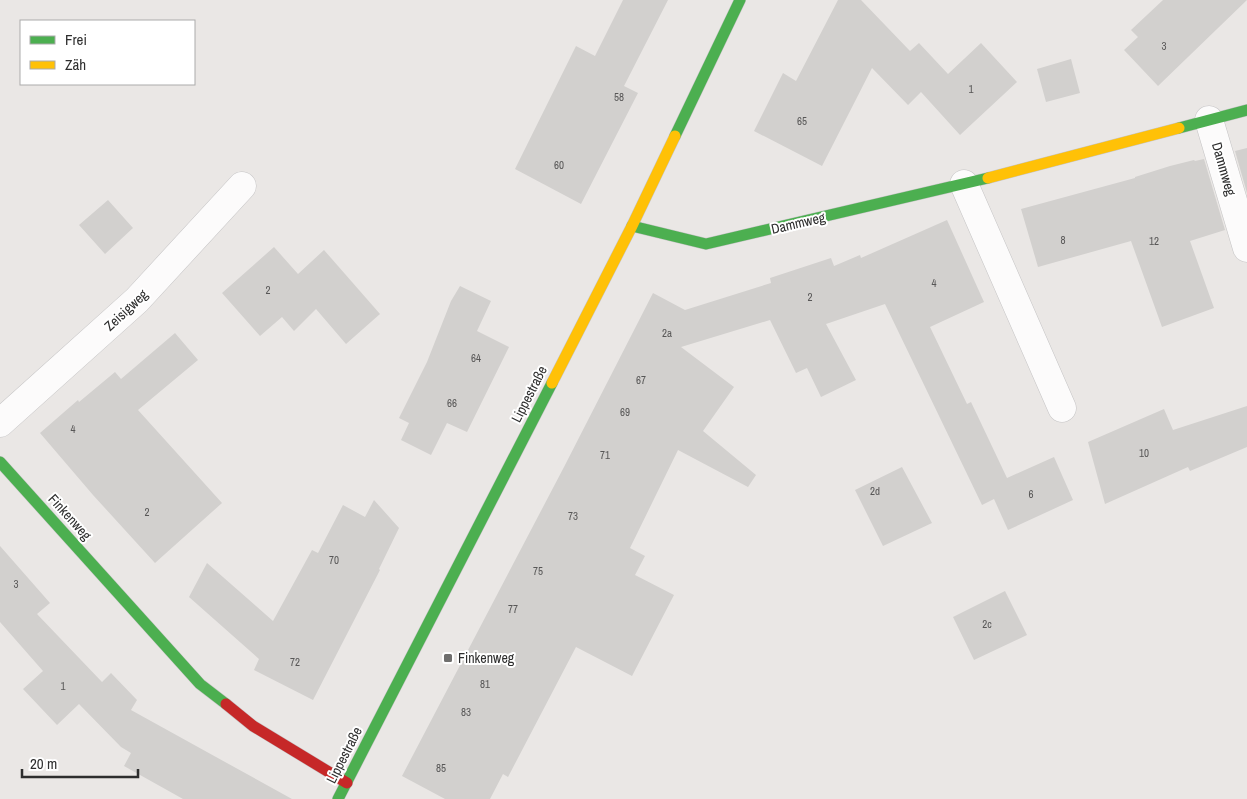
<svg xmlns="http://www.w3.org/2000/svg" width="1247" height="799" viewBox="0 0 1247 799" font-family="'Archivo Narrow',sans-serif">
  <rect width="100%" height="100%" fill="#eae7e5"/>
  <path fill="#d2d0ce" d="M623,0H668L624,86L638,93L581,204L515,169L576,46L595,56Z
    M838,0H861L910,51L919,43L948,74L981,43L1017,82L960,135L921,92L908,105L872,68L822,166L754,131L783,73L796,81Z
    M1163,0H1247L1158,86L1124,50L1138,37L1131,30Z
    M1071,59L1080,93L1046,102L1037,69Z
    M1247,148V193L1235,151Z
    M1204,159L1225,230L1190,241L1214,308L1162,327L1131,241L1038,267L1021,209L1135,178V177L1170,166L1194,160L1195,161Z
    M108,200L133,228L105,254L79,225Z
    M947,220L984,302L930,327L967,404L971,402L1007,478L1054,457L1073,500L1008,530L994,499L982,505L885,304L826,324L856,380L821,397L807,368L796,373L770,320L681,347L734,387L703,431L756,475L748,487L678,450L630,548L645,556L635,575L674,595L632,676L576,647L508,777L503,774L490,799H445L402,776L564,467L653,293L685,310L771,283L770,278L831,258L834,266L860,255L861,258Z
    M274,247L298,274L324,250L380,314L346,344L316,309L294,331L282,317L260,336L222,293Z
    M460,286L491,301L477,331L509,347L467,432L447,423L431,455L401,440L409,423L399,418L427,362L451,301Z
    M175,333L198,360L138,410L222,503L155,563L93,495L40,433L78,400L79,402L115,372L121,379Z
    M1247,406V447L1190,471L1188,467L1105,504L1088,442L1164,409L1173,430Z
    M902,467L932,523L883,546L855,490Z
    M374,500L399,528L379,569L380,570L313,700L254,670L259,659L189,597L207,563L273,621L312,550L318,553L343,505L365,517Z
    M0,546L50,603L37,614L102,682L111,673L137,700L131,710L292,799H183L124,766L131,753L121,747L79,704L57,725L23,689L43,671L0,622Z
    M1005,591L1027,635L974,660L953,617Z"/>
  <g fill="none" stroke-linecap="round" stroke-linejoin="round">
    <defs>
      <path id="street" d="M1209,120L1247,248
        M964,184L1062,408
        M0,423L137,300L242,186"/>
      <path id="fast" d="M1179,128L1247,110
        M675,136L740,0
        M632,226L706,244L988,178
        M0,462L200,684L226,704
        M338,799L552,383"/>
      <path id="slow" d="M988,178L1179,128
        M552,383L632,226L675,136"/>
      <path id="jam" d="M226,704L253,726L347,783"/>
    </defs>
    <use href="#street" stroke="#c5c4c5" stroke-width="29"/>
    <use href="#fast" stroke="#c5c4c5" stroke-width="12"/>
    <use href="#slow" stroke="#c5c4c5" stroke-width="12"/>
    <use href="#jam" stroke="#c5c4c5" stroke-width="12"/>
    <use href="#street" stroke="#fcfbfb" stroke-width="28"/>
    <use href="#fast" stroke="#4caf50" stroke-width="11"/>
    <use href="#slow" stroke="#ffc107" stroke-width="11"/>
    <use href="#jam" stroke="#c62828" stroke-width="11"/>
  </g>
  <rect fill="#706f6e" stroke="#fff" stroke-width="2" x="443" y="653" width="10" height="10" rx="2.5"/>
  <g text-anchor="middle" stroke-width="4" stroke-linejoin="round" paint-order="stroke">
    <g font-size="11" fill="#585757">
      <text x="1164" y="50">3</text>
      <text x="971" y="93">1</text>
      <text x="619" y="101">58</text>
      <text x="802" y="125">65</text>
      <text x="559" y="169">60</text>
      <text x="1063" y="244">8</text>
      <text x="1154" y="245">12</text>
      <text x="934" y="287">4</text>
      <text x="268" y="294">2</text>
      <text x="810" y="301">2</text>
      <text x="667" y="337">2a</text>
      <text x="476" y="362">64</text>
      <text x="641" y="384">67</text>
      <text x="452" y="407">66</text>
      <text x="625" y="416">69</text>
      <text x="73" y="433">4</text>
      <text x="1144" y="457">10</text>
      <text x="605" y="459">71</text>
      <text x="875" y="495">2d</text>
      <text x="1031" y="498">6</text>
      <text x="147" y="516">2</text>
      <text x="573" y="520">73</text>
      <text x="334" y="564">70</text>
      <text x="538" y="575">75</text>
      <text x="16" y="588">3</text>
      <text x="513" y="613">77</text>
      <text x="987" y="628">2c</text>
      <text x="295" y="666">72</text>
      <text x="485" y="688">81</text>
      <text x="63" y="690">1</text>
      <text x="466" y="716">83</text>
      <text x="441" y="772">85</text>
    </g>
    <g font-size="14" fill="#2e2e2e" stroke="#fff">
      <text transform="translate(1224 169) rotate(74)" y="5">Dammweg</text>
      <text transform="translate(798 223) rotate(-13)" y="5">Dammweg</text>
      <text transform="translate(126 310) rotate(-43)" y="5">Zeisigweg</text>
      <text transform="translate(529 394) rotate(-63)" y="5">Lippestraße</text>
      <text transform="translate(70 517) rotate(48)" y="5">Finkenweg</text>
      <text transform="translate(344 755) rotate(-63)" y="5">Lippestraße</text>
    </g>
    <g font-size="14" fill="#2e2e2e" stroke="#fff" text-anchor="start">
      <text x="458" y="663">Finkenweg</text>
    </g>
  </g>
  <rect x="20" y="20" width="175" height="65" fill="#ffffff" stroke="#ababab"/>
  <rect x="30" y="36" width="25" height="8" fill="#4caf50" stroke="#ababab"/>
  <text x="65" y="45" font-size="15" fill="#2e2e2e">Frei</text>
  <rect x="30" y="61" width="25" height="8" fill="#ffc107" stroke="#ababab"/>
  <text x="65" y="70" font-size="15" fill="#2e2e2e">Zäh</text>
  <path d="M22 769v8h116v-8" fill="none" stroke="#2e2e2e" stroke-width="2.5"/>
  <text x="30" y="769" font-size="15" fill="#2e2e2e" stroke="#ffffff" stroke-width="4" paint-order="stroke">20 m</text>
</svg>
